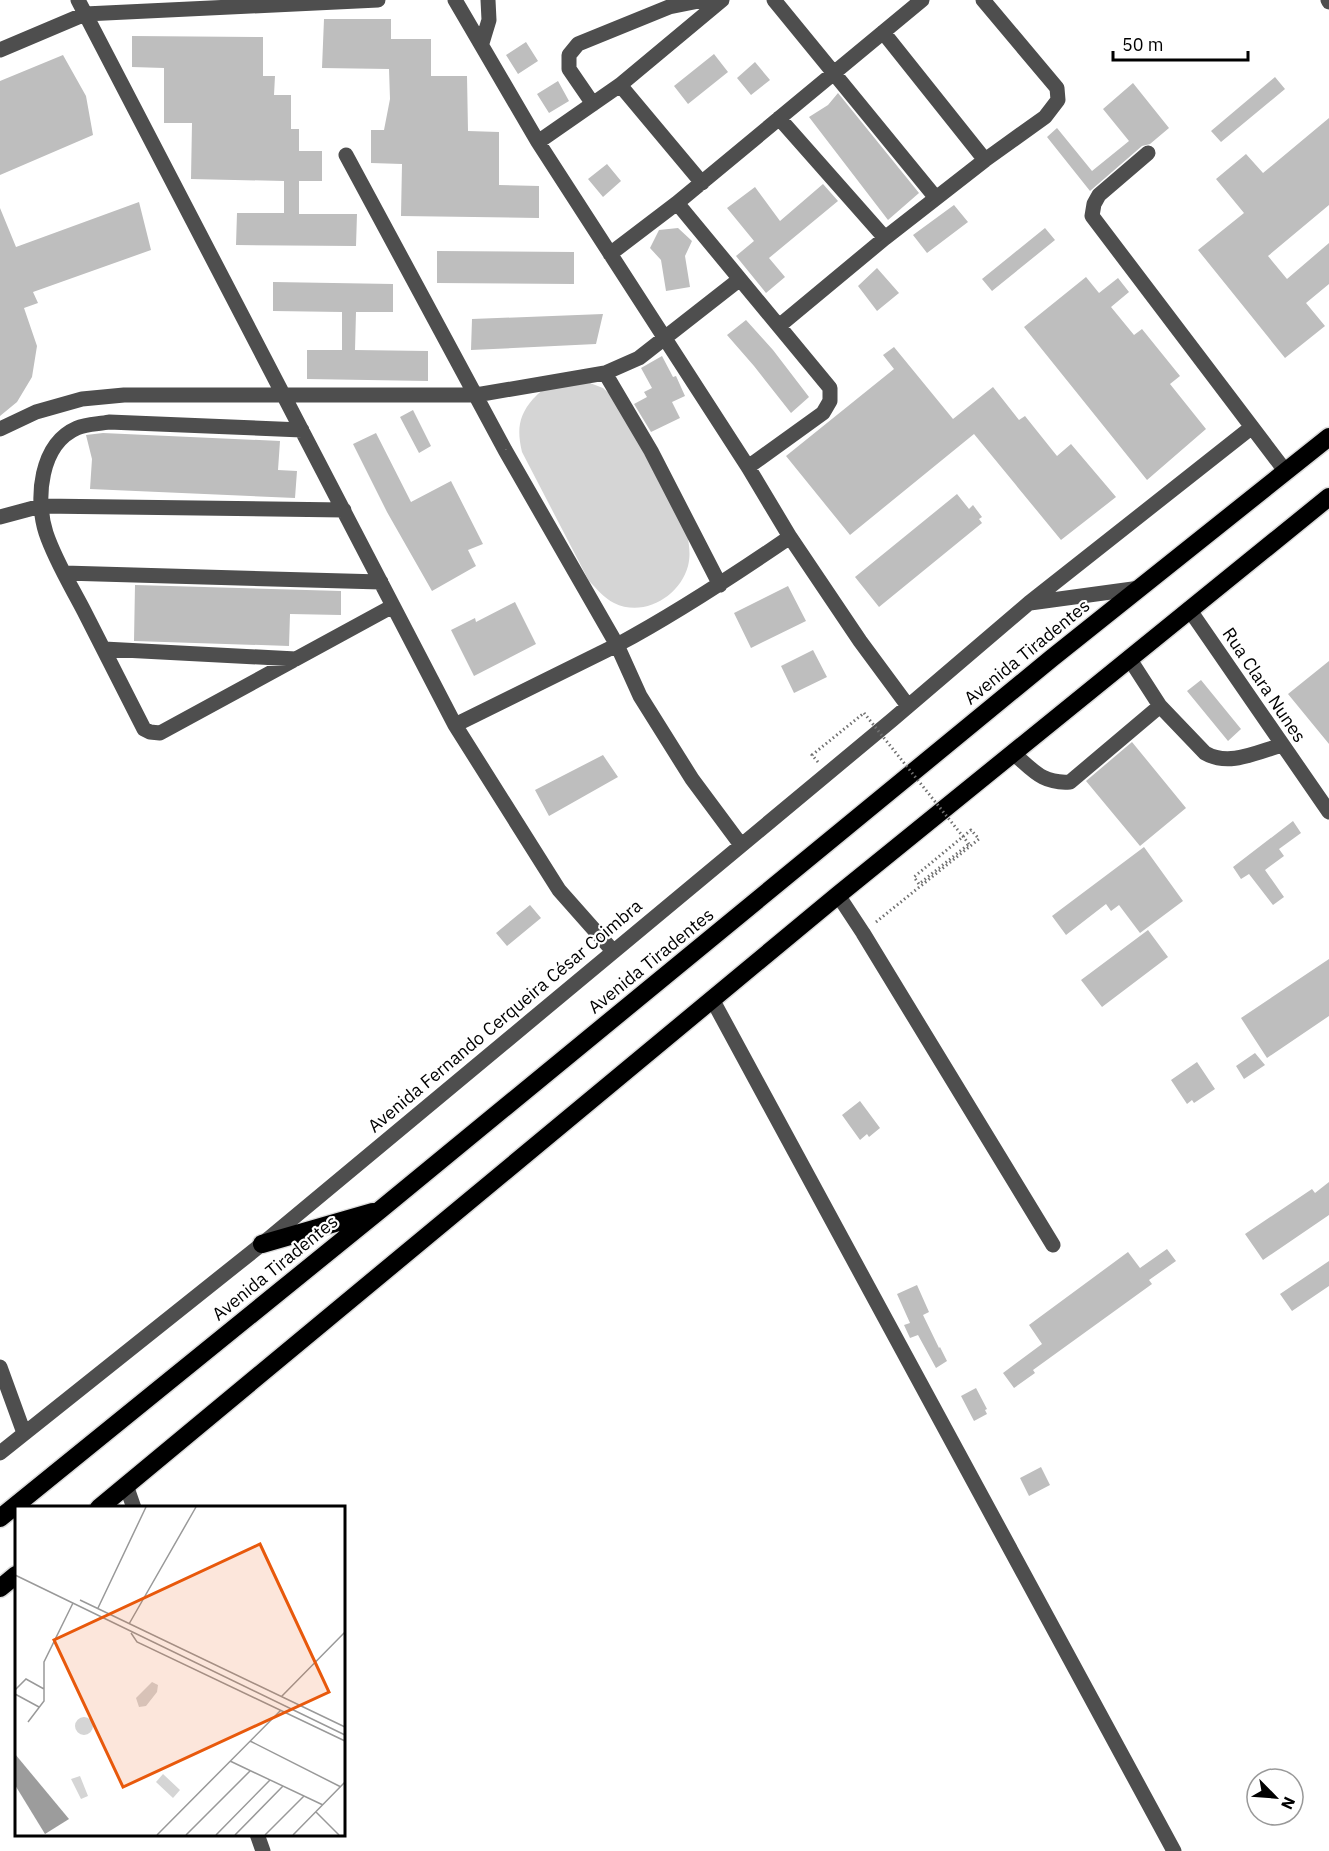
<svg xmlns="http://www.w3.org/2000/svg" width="1329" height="1851" viewBox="0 0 1329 1851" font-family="'IBM Plex Sans',sans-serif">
  <rect width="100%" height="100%" fill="#fff"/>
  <path fill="#d5d5d5" d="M590,383L603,388L615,399L687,533C689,544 691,555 688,566C680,596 644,618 614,603C604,598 597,589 589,581L522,452C517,431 518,416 533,399C537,395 542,389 548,388C561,384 577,384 590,383Z"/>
  <path fill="#bebebe" d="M324,19H391V39H431V76H467L468,131L499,132V185L539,186V218L401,216L402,164L371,163V130H384L390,99L389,69L322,68Z
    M132,36L263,37V76H275L274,95H291V129H299V151H322V181H299V214H357L356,246L236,245L237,213H284V181L191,179L192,123H164V68L132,67Z
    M526,42L538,61L518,74L506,55Z
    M714,54L728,72L688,104L674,86Z
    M63,55L86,96L93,135L0,175V81Z
    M755,62L770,80L751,95L737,78Z
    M1275,77L1285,89L1221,142L1211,131Z
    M558,81L569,101L549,113L537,94Z
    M1133,83L1169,128L1150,144L1142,146L1090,191L1047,137L1057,128L1092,171L1129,141L1103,109Z
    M838,93L919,193L888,220L809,117L828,105Z
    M1329,118V205L1268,256L1287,279L1329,243V284L1306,303L1325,326L1285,358L1198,250L1244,213L1216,179L1246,154L1263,173Z
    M607,164L621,181L603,197L588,179Z
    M823,184L838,201L769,258L785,277L766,293L736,256L754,241L727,208L755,187L780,221Z
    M139,202L151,250L33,292L38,303L24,308L37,346L32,377L17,402L0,416V208L16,247Z
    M954,205L968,222L927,253L913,235Z
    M678,228L692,241L685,256L690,287L666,291L661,260L650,248L659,230Z
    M1045,228L1055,240L992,291L982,279Z
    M437,251L574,252V284L437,283Z
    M877,268L899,293L877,311L858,286Z
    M1086,277L1099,293L1118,278L1129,292L1111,307L1134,335L1142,329L1180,376L1170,384L1206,429L1147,480L1024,327Z
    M273,282L393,284V312H356L355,350L428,351V381L307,379V350H342V312L273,311Z
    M603,314L596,344L471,350L472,319Z
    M746,320L773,350L809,397L791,413L754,366L727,335Z
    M894,347L953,419L993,387L1019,420L1025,416L1057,456L1071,444L1116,497L1061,540L974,434L850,535L786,456L894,369L883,355Z
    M662,356L673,377L676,376L685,396L672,402L680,418L651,432L634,404L647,397L644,392L652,388L641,368Z
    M413,410L431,446L419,453L400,417Z
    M103,433L280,441L278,470L297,471L295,498L90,489L92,459L86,435Z
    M376,433L411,502L451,481L483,544L468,550L476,566L432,591L387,512L353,444Z
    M957,494L969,509L973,505L982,517L979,519L982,523L879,607L855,577Z
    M135,585L341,591V615L290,614L289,646L134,641Z
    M788,586L806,621L751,648L734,613Z
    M515,602L536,644L474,676L451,630L475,618L476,622Z
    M813,650L827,677L794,693L781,666Z
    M1329,661V744L1288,694Z
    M1201,680L1241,729L1228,741L1187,691Z
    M1132,742L1186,808L1140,846L1086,781Z
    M603,755L618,777L549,816L535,790Z
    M1293,821L1301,833L1279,849L1284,856L1265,870L1284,897L1273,905L1249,874L1241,879L1233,867Z
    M1144,847L1183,901L1140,933L1119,905L1111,911L1106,904L1066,935L1052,916Z
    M530,905L541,918L507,946L496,933Z
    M1148,930L1168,957L1102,1007L1081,980Z
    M1329,959V1016L1267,1058L1241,1018Z
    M1255,1053L1265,1065L1244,1079L1236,1066Z
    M1197,1062L1215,1089L1194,1103L1192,1100L1187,1104L1171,1080Z
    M860,1101L880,1128L869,1137L867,1134L860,1140L842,1115Z
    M1329,1182V1215L1263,1260L1245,1234L1312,1189L1315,1193Z
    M1167,1249L1176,1261L1149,1280L1152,1284L1033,1370L1035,1373L1014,1388L1003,1373L1042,1344L1029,1325L1128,1252L1140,1268Z
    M1329,1261V1286L1292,1311L1280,1294Z
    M917,1285L929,1312L923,1315L939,1348L940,1347L947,1361L936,1368L918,1335L910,1338L904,1325L910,1323L897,1294Z
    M976,1388L987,1409L985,1410L987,1414L974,1421L961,1396Z
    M1041,1467L1050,1485L1029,1496L1020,1478Z"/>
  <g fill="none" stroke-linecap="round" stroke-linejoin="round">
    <defs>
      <path id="highway" d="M262,1244L373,1212
        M99,1508L838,895L1329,497
        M0,1518L380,1210L1052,658L1329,437
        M0,1588L16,1575"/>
    </defs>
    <use href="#highway" stroke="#dbdbdb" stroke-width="21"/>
    <path stroke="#707070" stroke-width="3" stroke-dasharray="1.5 3" stroke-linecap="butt" d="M818,762L812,755L864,713
      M876,922L979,839L971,830L914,877L919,884L969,844"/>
    <path stroke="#4e4e4e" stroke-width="15" d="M78,0L455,725L559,890L613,951
      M455,0L538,142L748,467L790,537C733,576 677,613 617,645L640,696L692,779L741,845
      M774,0L936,198
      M1328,0L1329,2
      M883,32L985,160
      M482,43L489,20L488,0
      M0,50L85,14L378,0
      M620,85L702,183
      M593,104L569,69V55L578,44L669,7L704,0
      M779,118L885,238
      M538,142L620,85L722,0
      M1148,153L1099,195L1094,204L1092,216L1286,472
      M346,155L505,450L617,645L455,725
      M610,254L677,203
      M779,326L885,238L985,160L1045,117L1058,100L1057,88L983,0
      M605,373L651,451L720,585
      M0,429L36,412L82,399L124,395H476L605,373L639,358L740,279
      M302,430L109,422C99,424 86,424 77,428C40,444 35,499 46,533C55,560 71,586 84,611C104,650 124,689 144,729L150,732L160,733L393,606
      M748,467L823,413L830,401V388L677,203L922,0
      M0,517L41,506L344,510
      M790,537L860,641L908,706
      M64,573L381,582
      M1030,603L1140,588
      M1189,609L1329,812
      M104,649L296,659
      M1129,658L1160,706L1205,753C1229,767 1257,752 1282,745
      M1013,753C1033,770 1042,784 1070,782L1160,706
      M838,895L863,933L1053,1245
      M712,999L1174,1851
      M0,1367L24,1433
      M0,1453L262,1244L892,720L1029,603L1252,427
      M126,1485L134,1508
      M257,1834L263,1851"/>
    <use href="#highway" stroke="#000" stroke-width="18"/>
    <path stroke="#707070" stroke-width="3" stroke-dasharray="1.5 3" stroke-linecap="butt" d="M864,713L969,844"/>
  </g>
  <g text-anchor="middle" stroke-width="4.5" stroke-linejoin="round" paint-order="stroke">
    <g font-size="18" fill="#000" stroke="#fff">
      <text transform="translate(1027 652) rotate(-39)" y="6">Avenida Tiradentes</text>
      <text transform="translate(1264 685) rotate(56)" y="6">Rua Clara Nunes</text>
      <text transform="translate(651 961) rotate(-39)" y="6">Avenida Tiradentes</text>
      <text transform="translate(505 1016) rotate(-40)" y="6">Avenida Fernando Cerqueira César Coimbra</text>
      <text transform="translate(275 1268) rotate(-39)" y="6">Avenida Tiradentes</text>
    </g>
  </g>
  <g transform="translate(15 1506)">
    <rect width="330" height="330" fill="#fff"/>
    <path d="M137,176L143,179L142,186L131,200L124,201L121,192ZM60 220a9 9 0 1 1 18 0a9 9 0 1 1-18 0ZM148,268L165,284L158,292L141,276ZM65,270L73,290L66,293L56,273Z" fill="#d5d5d5"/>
    <path d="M0,248L54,313L30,328L0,279Z" fill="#9c9c9c"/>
    <path fill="none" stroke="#999" stroke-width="1.5" d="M0,69L330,229M65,94L330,221M83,102L131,1M114,118L181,1M116,127L122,136L330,235M0,184L11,173L29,183M0,188L24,201M266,191L330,126M13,216L29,195V156L58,97M235,235L326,281M215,255L308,299M301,306L324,329M142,329L266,204M171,329L235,265M201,329L255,274M220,329L268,280M250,329L289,290M278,329L330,276"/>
    <path fill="#e8590c" fill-opacity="0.15" stroke="#e8590c" stroke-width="3" d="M245,38L314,186L108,281L39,134Z"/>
    <rect width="330" height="330" fill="none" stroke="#000" stroke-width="3"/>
  </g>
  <g transform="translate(1275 1797) rotate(115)"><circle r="28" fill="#ffffff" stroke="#999999" stroke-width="1.5"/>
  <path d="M0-4.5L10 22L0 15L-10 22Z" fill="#000000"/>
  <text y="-9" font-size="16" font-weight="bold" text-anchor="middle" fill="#000000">N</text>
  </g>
  <path d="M1113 51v9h135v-9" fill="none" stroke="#000000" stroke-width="3"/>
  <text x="1122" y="51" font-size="18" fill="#000000" stroke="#ffffff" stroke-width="4.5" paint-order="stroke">50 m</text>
</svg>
